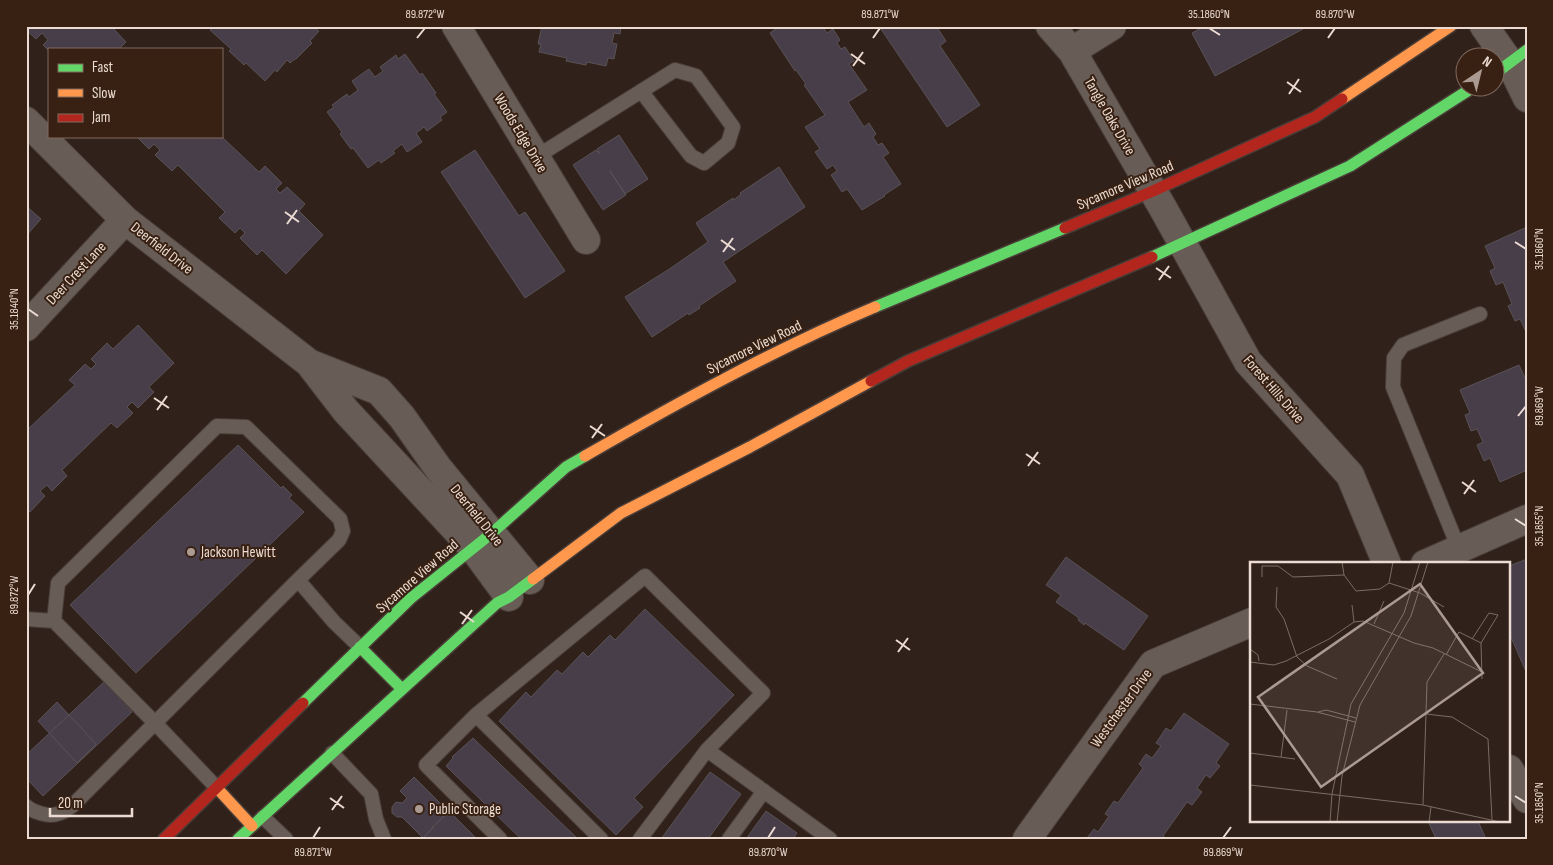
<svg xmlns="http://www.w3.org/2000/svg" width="1553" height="865" viewBox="0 0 1553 865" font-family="'Sofia Sans Condensed',sans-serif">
  <rect width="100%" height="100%" fill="#30221a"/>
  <path fill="#483e4a" stroke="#595255" d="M26,26H111L126,42L119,49H49V51L43,45L48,40L42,33L36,39L26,30Z
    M214,26H318L316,29L319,31L310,41L312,43L296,59H295L290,63L287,60L277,72L275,70L265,81L246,63L244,65L229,51L231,49L210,30Z
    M542,26H621L620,34L614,33L612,43L617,44L614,59L608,58L606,66L587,62L586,65L566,61L567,58L539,52L541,44H538Z
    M780,26H822L827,33L833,29L840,40L837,43L841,49L845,47L854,61L849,64L867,90L848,102L864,127L869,123L876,134L873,137L878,145L882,143L889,153L883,157L901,184L884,195L885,196L862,210L847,189L842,192L831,175L837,171L833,165L827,169L815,152L820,149L805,127L825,115L804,85L806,84L796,70L795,71L770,33Z
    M879,26H936L946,41L940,46L980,105L947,127Z
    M1205,26H1302L1303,29L1215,76L1192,33Z
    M405,54L420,75L422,73L436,93L434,94L447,112L440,117L442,120L427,131L424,127L416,133L422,142L407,152L402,144L393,151L395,153L381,163L379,160L368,168L353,148L351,149L340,134L342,132L327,112L334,107L332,105L347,94L349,97L358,90L352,81L369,69L375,77L383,71L380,67L396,55L398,59Z
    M619,135L648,179L625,194L610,171L626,195L603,210L573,165L596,150L600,154L597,149Z
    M136,136H221L259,172L265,166L282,183L276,189L280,193L287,187L305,204L299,211L323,235L286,274L262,250L257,255L240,238L245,233L240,228L235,233L219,218L225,212L178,165L172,171L155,155L160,150L154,144L149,149Z
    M475,150L519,216L525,212L565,271L525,298L441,172Z
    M779,167L805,207L723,262L736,281L699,306L700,308L689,315L688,313L652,337L625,297L671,268L708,242L696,223L733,198L734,200L741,194L740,193Z
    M26,206L41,219L26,236Z
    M1527,227V334L1520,319L1515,321L1508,306L1512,304L1503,282L1496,285L1490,271L1495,268L1485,246Z
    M138,325L174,363L149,387L154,392L138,408L132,402L127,407L133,413L117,428L111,423L62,470L67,476L52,491L47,485L40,491L45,496L30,512L26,508V431L75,385L69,380L85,364L91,369L96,364L91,359L107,343L113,349Z
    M1519,365L1527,382V470L1500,482L1490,458L1484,461L1477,445L1483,442L1477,429L1471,431L1465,415L1470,413L1460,390Z
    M238,445L281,488L283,486L292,495L289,498L304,512L136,673L70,605Z
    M1066,557L1148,616L1124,650L1085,623L1084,625L1078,620L1079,618L1056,602L1061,595L1046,585Z
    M1527,559V674L1511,637L1509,638V566Z
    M645,609L734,695L634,798L643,807L616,835L499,721L526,692L531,697L557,670L562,674L583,652L588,657L610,635L615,640Z
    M104,682L132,712L43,796L26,778V755Z
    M57,702L96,744L77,763L38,721Z
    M1184,713L1229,744L1216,763L1220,766L1210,778L1206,775L1197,788L1202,792L1192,805L1187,802L1163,836L1167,839L1087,838L1094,829L1098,832L1109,816L1105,814L1114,801L1118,803L1143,768L1139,764L1146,754L1152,758L1161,746L1156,743L1166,728L1171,731Z
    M473,738L578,839H521L446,766L453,758L452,757Z
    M710,772L741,794L708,839H661Z
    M414,777L449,812L432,827L433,828L423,838L402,817H397L392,813V807L396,802L402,803L407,798L400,791Z
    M449,811L477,839H422Z
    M766,811L797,833L793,839H746Z
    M1428,821H1478L1486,839H1436Z"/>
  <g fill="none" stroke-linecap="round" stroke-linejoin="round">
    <defs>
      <path id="lane" d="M536,157L675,70L696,76L733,127L728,143L704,163L691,156L641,91
        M1459,549L1393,387L1394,358L1403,345L1480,314
        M26,619L54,621L155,723L217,788
        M54,621L58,583L217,426L246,427L340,519L343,531L339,540L298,580
        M476,715L645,576L763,693L707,750
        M332,753L371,794L376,819L384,839
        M26,806C33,812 48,817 57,814C62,813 68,809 72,806L298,580L334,622L360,647
        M263,817L286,839
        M500,839L426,765L476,715L601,839
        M640,839L707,750L830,839
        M729,839L764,791"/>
      <path id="street" d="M456,26L586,240
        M1050,26L1072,51L1164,210L1248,362L1350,475L1387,564
        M1484,26L1510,63L1527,98
        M1072,51L1112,26
        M26,121L125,220L309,363L346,411L473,548L509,597
        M26,327L125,220
        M311,364L379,391L402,417L438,468L530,580
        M1425,564L1527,519
        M1509,769L1527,799
        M1027,839L1153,664L1252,622"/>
      <path id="fast" d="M1496,73L1527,50
        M1152,257L1350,166L1472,88
        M875,307L1065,228
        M360,647L402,689
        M303,703L411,598L492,533L566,467L585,456
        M238,839L497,603L509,597L533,579"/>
      <path id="slow" d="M1342,99L1451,26
        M585,456C679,402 775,349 875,307
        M533,579L621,513L750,447L871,381
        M217,788L252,826"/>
      <path id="jam" d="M1065,228L1153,191L1315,117L1342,99
        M871,381L908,361L1152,257
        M164,839L303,703"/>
    </defs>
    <use href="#lane" stroke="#4a3d38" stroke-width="16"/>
    <use href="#street" stroke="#4a3d38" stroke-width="30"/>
    <use href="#fast" stroke="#4a3d38" stroke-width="14"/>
    <use href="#slow" stroke="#4a3d38" stroke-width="14"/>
    <use href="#jam" stroke="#4a3d38" stroke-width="14"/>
    <use href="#lane" stroke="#675c56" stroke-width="14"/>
    <use href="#street" stroke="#675c56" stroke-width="28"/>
    <use href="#fast" stroke="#63d668" stroke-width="11"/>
    <use href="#slow" stroke="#ff974d" stroke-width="11"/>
    <use href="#jam" stroke="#b3261e" stroke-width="11"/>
  </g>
  <path fill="none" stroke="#ecdbd2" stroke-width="2" d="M1209,28L1220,35M417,38L425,28M873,38L880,28M1328,38L1335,28M851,54L865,64M853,66L863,52M1287,82L1301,92M1289,94L1299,79M285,212L299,222M287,224L297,210M721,240L735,250M1515,242L1526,249M723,252L733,238M1156,268L1171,278M1159,280L1169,266M28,309L38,316M154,398L169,408M157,410L167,396M1518,416L1526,406M590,426L605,436M592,438L602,424M1026,454L1040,464M1028,466L1038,452M1462,482L1476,492M1464,494L1474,480M1515,519L1526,526M28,595L35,584M460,612L474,622M462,624L472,610M896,640L910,650M898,652L908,638M1515,796L1526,803M330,798L344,808M332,810L342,796M313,838L320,827M768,838L775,827M1223,838L1231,827"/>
  <g fill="#aa9a92" stroke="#382012" stroke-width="2">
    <circle cx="191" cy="552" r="5"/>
    <circle cx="419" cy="809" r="5"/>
  </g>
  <g text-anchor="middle" stroke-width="4" stroke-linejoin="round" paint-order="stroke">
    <g font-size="15" fill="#ecdbd2" stroke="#382012">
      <text transform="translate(1110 116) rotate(60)" y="5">Tangle Oaks Drive</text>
      <text transform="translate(521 133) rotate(59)" y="5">Woods Edge Drive</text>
      <text transform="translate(1125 185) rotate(-23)" y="5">Sycamore View Road</text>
      <text transform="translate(162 248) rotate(38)" y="5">Deerfield Drive</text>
      <text transform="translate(76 273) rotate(-47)" y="5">Deer Crest Lane</text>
      <text transform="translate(754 347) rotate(-26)" y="5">Sycamore View Road</text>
      <text transform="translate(1274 389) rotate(49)" y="5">Forest Hills Drive</text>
      <text transform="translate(477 515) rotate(51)" y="5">Deerfield Drive</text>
      <text transform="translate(417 576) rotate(-41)" y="5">Sycamore View Road</text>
      <text transform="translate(1121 708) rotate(-54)" y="5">Westchester Drive</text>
    </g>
    <g font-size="15" fill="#ecdbd2" stroke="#382012" text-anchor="start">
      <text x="201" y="557">Jackson Hewitt</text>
      <text x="429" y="814">Public Storage</text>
    </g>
  </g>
  <g transform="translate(1250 562)">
    <rect width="260" height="260" fill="#30221a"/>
    <path fill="none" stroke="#7b6c64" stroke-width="1" d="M92,0L94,13L106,29L130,27L139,21L170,31L194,45M28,4L43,15L94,13M12,15V4H28M139,21L143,0M27,25L26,45L34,57L47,95L57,104L87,117M102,43L104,60M124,62L134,39M222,77L239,51L248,53L231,81L232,117M0,87L8,93L9,99M196,93L209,70L231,81M0,100L24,103L36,99L79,77L104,60L113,59L164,81L183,86L232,110M0,142L67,150L105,160M68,150L76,148L106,156M176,152L202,155L238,177L242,258M0,191L45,197M31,195L37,148M0,223L173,243L250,260M173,243L177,120L194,92M80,260L82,232L101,142L154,51L170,0M87,260L92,214L110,143L161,54L178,0M179,260L181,245"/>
    <path fill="#aa9a92" fill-opacity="0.15" stroke="#aa9a92" stroke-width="2.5" d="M170,22L233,111L71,225L8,135Z"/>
    <rect width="260" height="260" fill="none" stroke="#ecdbd2" stroke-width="2.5"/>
  </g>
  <rect width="1553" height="865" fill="none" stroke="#382012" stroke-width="55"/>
  <rect x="48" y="48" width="175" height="90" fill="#382012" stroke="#806b5f"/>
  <rect x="58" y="64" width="25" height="8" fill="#63d668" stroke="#806b5f"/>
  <text x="92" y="72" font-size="15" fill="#ecdbd2">Fast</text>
  <rect x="58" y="89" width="25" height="8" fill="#ff974d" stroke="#806b5f"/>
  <text x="92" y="98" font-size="15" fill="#ecdbd2">Slow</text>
  <rect x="58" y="114" width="25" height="8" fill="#b3261e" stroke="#806b5f"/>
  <text x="92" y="122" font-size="15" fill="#ecdbd2">Jam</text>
  <g transform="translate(1480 72) rotate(35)"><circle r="24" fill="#382012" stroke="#806b5f"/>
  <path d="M0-4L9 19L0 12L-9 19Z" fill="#aa9a92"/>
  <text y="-8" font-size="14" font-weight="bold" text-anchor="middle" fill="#ecdbd2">N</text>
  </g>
  <path d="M50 808v8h82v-8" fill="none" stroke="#ecdbd2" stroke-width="2.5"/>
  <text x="58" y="808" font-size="15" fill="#ecdbd2" stroke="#382012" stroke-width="4" paint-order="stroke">20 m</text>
  <rect x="28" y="28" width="1498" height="810" fill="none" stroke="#ecdbd2" stroke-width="2"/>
  <g font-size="12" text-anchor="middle" fill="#ecdbd2">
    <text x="425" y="18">89.872°W</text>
    <text x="880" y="18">89.871°W</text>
    <text x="1209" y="18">35.1860°N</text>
    <text x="1335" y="18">89.870°W</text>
    <text transform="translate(1539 249) rotate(-90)" y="4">35.1860°N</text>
    <text transform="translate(14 309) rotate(-90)" y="4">35.1840°N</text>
    <text transform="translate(1539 406) rotate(-90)" y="4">89.869°W</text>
    <text transform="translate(1539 526) rotate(-90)" y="4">35.1855°N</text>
    <text transform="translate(14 595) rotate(-90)" y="4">89.872°W</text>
    <text transform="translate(1539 803) rotate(-90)" y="4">35.1850°N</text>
    <text x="313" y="856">89.871°W</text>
    <text x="768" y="856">89.870°W</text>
    <text x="1223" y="856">89.869°W</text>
  </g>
</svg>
